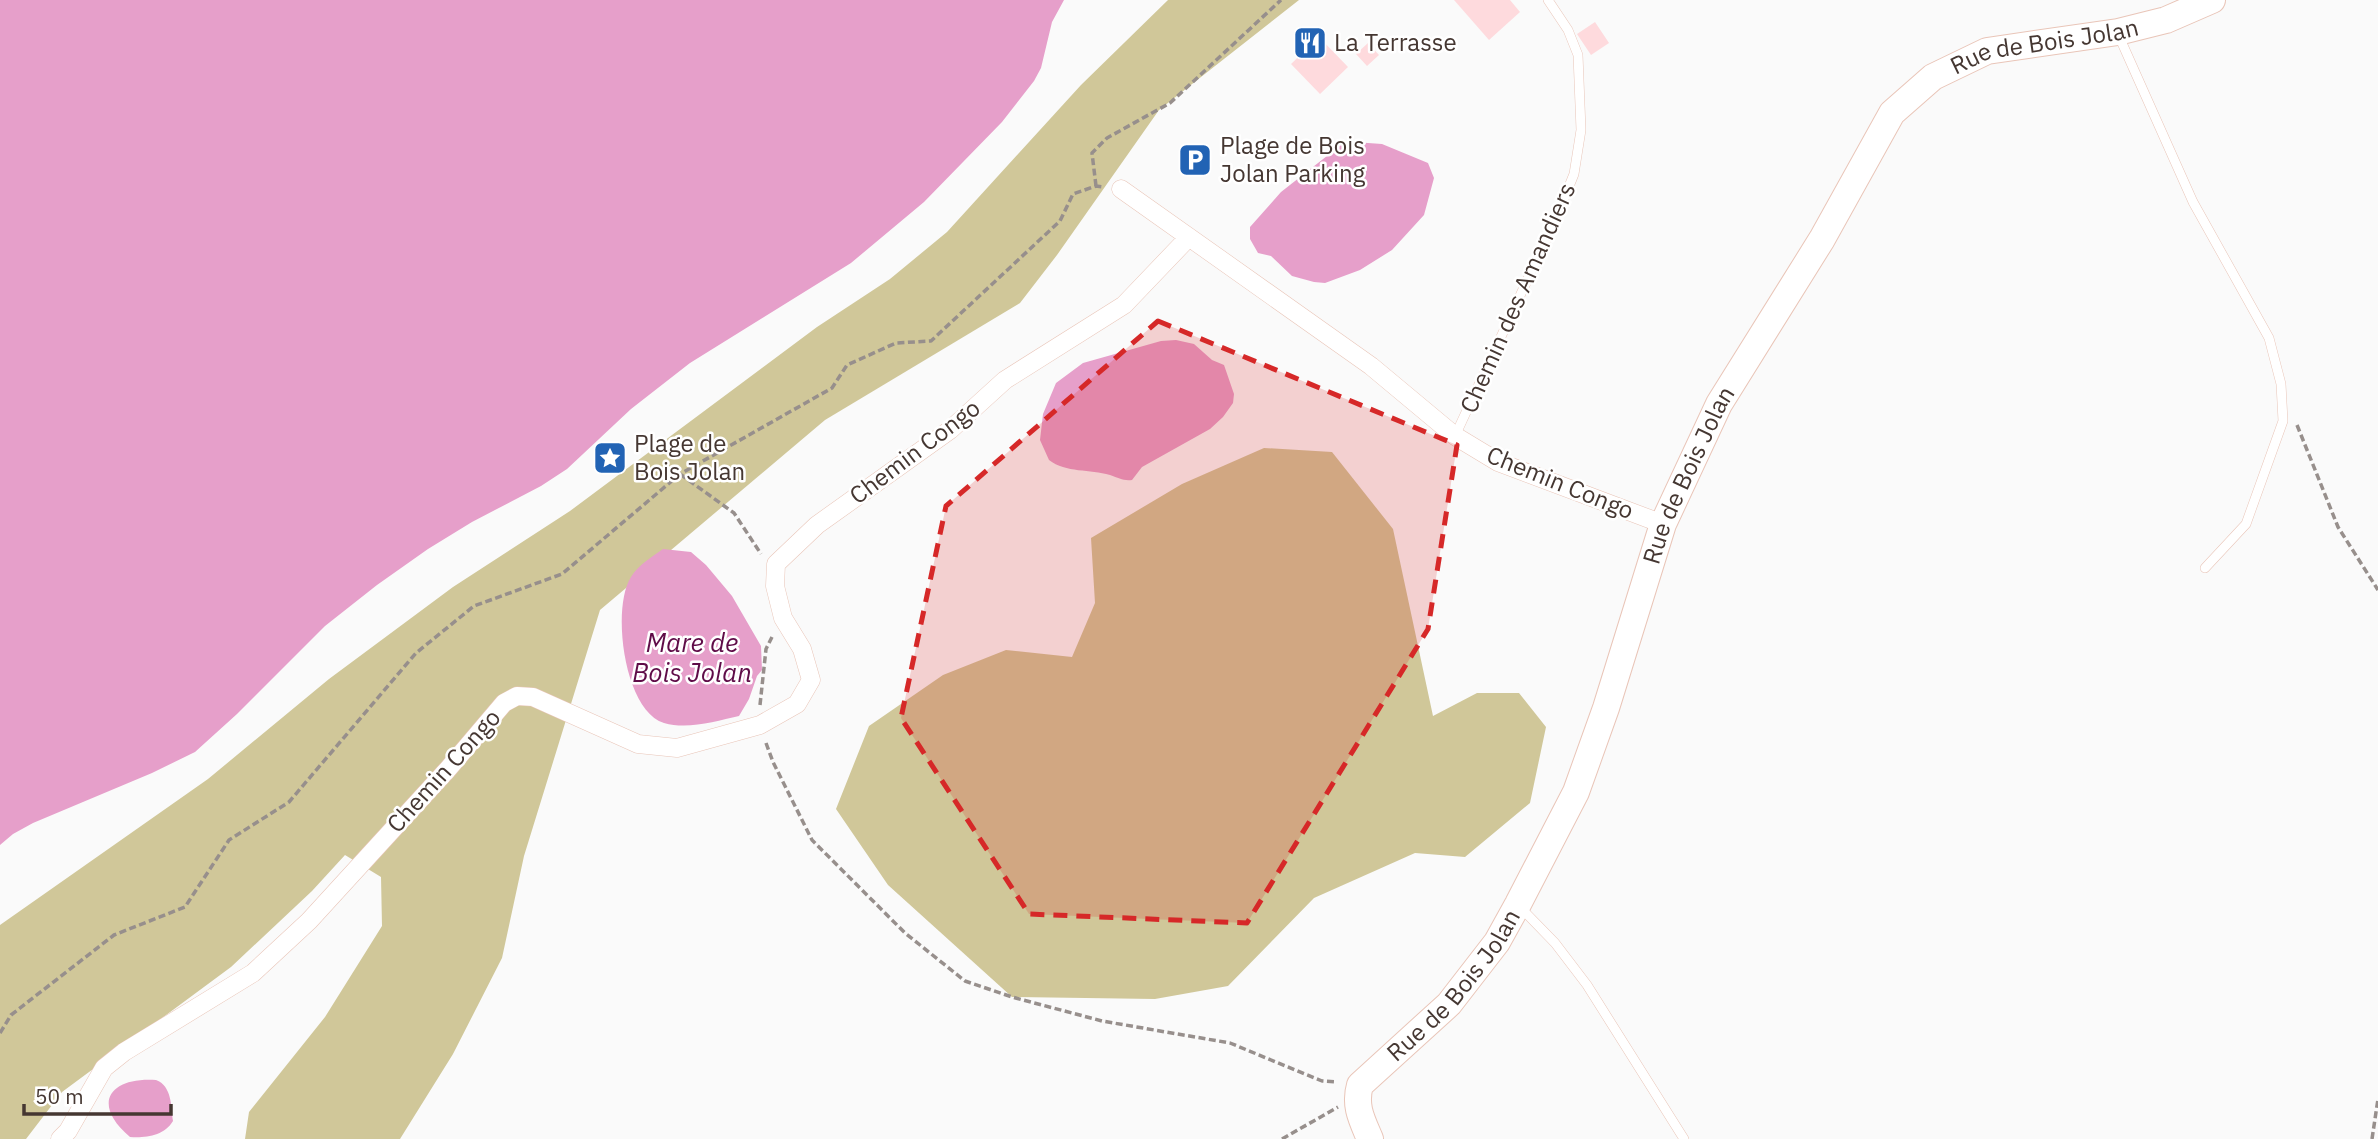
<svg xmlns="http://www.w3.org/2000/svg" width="2378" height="1139" viewBox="0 0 2378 1139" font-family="'IBM Plex Sans',sans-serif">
  <rect width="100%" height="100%" fill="#fafafa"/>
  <path fill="#d0c799" d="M1168,0H1299L1159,110L1057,255L1020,303L825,420L600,610L524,856L502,958L453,1054L400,1139H245L249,1112L325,1017L382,926L381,877L345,855L312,891L231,967L62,1092L26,1139H0V925L208,779L329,679L453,587L570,511L817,327L890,279L947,232L1081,85Z
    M1264,448L1332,452L1393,529L1433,716L1477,693H1519L1546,727L1530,803L1465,857L1415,853L1314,898L1228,986L1155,999L1012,997L888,885L836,809L869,726L943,675L1006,650L1072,657L1095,603L1091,538L1182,484Z"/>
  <path fill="#e69fca" d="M0,0H1064L1052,22L1041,68L1034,81L1002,122L924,202L851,263L690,363L631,409L567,469L541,486L472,522L428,549L377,585L325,626L237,714L195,752L152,773L33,823L13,834L0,845Z
    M1354,142L1382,144L1428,163L1434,178L1424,215L1392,250L1360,270L1325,283L1314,282L1292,276L1271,256L1258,253L1250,239V227L1281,192L1341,145Z
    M1176,340L1194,344L1212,360L1224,365L1234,394L1233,403L1223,417L1210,429L1142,467L1132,480C1123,481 1119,478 1110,475C1090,469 1066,473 1049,460L1040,440L1043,414L1056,383L1083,363L1161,341Z
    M663,549L691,552L706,565L732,596L761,646L762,670L757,676L749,699L739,716C716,721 688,730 664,723C624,711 611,608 631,577C638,565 652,557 663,549Z
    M156,1080C172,1086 171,1106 173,1121C164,1136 146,1138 130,1137C91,1104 109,1077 156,1080Z"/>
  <path fill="#fedadd" d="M1454,0H1510L1520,12L1489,40Z
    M1595,22L1609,43L1591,55L1577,34Z
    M1319,37L1348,67L1320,94L1291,64Z
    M1368,43L1379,55L1367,66L1356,54Z"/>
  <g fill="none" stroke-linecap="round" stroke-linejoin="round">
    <defs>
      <path id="lane" d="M2118,34L2193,202L2269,338L2281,384L2283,421L2246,524L2205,568
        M1455,436L1557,216L1574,174L1581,130L1578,55L1568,30L1548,0
        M1520,907L1555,943L1587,985L1684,1139"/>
      <path id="street" d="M1121,189L1371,366L1455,436L1498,462L1663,524
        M60,1139L68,1131L104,1068L124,1052L253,973L309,921L448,769L504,703L517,696L533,697L638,744L677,748L760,725L797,704L811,680L802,649L783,618L775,586L776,564L817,525L950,430L1005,380L1124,305L1189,237"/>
      <g id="secondary">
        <path id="s1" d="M1370,1139C1362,1120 1354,1106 1360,1085L1449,1004L1497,942L1518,904L1576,792L1606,708L1663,524L1719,404L1822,239L1892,113L1933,77L1987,51L2118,32L2166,20L2212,0"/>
      </g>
    </defs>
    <use href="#lane" stroke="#e9c5b8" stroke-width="10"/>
    <use href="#street" stroke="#e9c5b8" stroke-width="19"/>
    <use href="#secondary" stroke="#e9c5b8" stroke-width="28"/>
    <path stroke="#978f8c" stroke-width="3.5" stroke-dasharray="7 3.5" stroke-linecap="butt" d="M1096,186L1092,153L1107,138L1170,103L1281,0
      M2297,425L2338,527L2378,590
      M680,474L734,513L761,554
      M760,705L766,649L772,637
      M766,743L773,762L812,840L905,933L965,981L1012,997L1102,1021L1230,1043L1322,1081L1337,1082
      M0,1033L11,1015L114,935L185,907L229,840L289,802L416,653L474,606L562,574L680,474L832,388L847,365L896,343L931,341L1060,221L1073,194L1096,186L1103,187
      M1282,1139L1338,1107
      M2372,1139L2378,1099"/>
    <use href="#lane" stroke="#fff" stroke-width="9"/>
    <use href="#street" stroke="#fff" stroke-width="18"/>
    <use href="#secondary" stroke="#fff" stroke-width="26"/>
  </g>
  <path fill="#d62828" fill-opacity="0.2" stroke="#d62828" stroke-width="5" stroke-dasharray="14 9" stroke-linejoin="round" d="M1158,321L1457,445L1428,629L1247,923L1029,914L901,718L946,506Z"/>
  <defs>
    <symbol id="restaurant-square" viewBox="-11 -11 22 22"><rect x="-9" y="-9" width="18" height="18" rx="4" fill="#2263b4" stroke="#fff"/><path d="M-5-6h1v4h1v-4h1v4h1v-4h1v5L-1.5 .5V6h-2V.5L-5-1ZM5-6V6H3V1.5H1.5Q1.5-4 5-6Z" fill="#fff"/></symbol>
    <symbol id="parking-square" viewBox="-11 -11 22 22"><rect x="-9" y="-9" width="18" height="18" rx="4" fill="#2263b4" stroke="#fff"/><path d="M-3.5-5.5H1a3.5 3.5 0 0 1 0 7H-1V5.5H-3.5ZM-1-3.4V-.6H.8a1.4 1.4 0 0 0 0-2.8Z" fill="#fff"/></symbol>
    <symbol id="sight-square" viewBox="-11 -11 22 22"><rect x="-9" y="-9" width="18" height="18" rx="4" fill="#2263b4" stroke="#fff"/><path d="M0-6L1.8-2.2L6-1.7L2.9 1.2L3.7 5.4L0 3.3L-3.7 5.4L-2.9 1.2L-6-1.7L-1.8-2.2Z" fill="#fff"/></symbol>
  </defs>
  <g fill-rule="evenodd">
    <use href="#restaurant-square" x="1291" y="24" width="38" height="38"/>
    <use href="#parking-square" x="1176" y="141" width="38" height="38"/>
    <use href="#sight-square" x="591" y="439" width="38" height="38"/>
  </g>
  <g text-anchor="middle" stroke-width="5" stroke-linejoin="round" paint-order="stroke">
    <g font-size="24" fill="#453732" stroke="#fff" text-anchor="start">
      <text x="1334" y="51">La Terrasse</text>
      <text x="1220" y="154">Plage de Bois<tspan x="1220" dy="28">Jolan Parking</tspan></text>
      <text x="634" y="452">Plage de<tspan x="634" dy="28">Bois Jolan</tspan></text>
    </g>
    <g font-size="24" fill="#453732" stroke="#fff">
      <text dy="8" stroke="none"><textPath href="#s1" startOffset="1349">Rue de Bois Jolan</textPath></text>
      <text transform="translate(1518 298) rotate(-66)" y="8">Chemin des Amandiers</text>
      <text transform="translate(915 452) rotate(-37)" y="8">Chemin Congo</text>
      <text dy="8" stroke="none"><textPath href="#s1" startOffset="761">Rue de Bois Jolan</textPath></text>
      <text transform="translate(1560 483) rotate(22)" y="8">Chemin Congo</text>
      <text transform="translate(444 771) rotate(-48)" y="8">Chemin Congo</text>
      <text dy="8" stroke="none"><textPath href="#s1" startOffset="194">Rue de Bois Jolan</textPath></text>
    </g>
    <g font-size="26" font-style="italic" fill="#5f0c48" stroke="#fff">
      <text x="692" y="652">Mare de<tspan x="692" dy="30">Bois Jolan</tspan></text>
    </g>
  </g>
  <path d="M24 1104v10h147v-10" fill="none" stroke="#453732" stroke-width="3.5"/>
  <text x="35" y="1104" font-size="21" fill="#453732" stroke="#ffffff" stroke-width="5" paint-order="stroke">50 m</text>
</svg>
